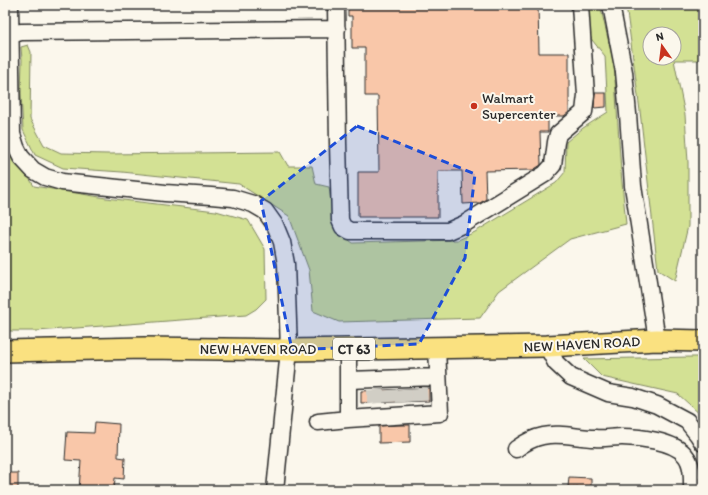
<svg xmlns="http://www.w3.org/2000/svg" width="708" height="495" viewBox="0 0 708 495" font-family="Itim,sans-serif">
  <rect width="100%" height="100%" fill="#fbf7ec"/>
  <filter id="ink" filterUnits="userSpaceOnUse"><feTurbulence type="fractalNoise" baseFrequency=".025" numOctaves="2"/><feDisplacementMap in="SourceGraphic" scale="8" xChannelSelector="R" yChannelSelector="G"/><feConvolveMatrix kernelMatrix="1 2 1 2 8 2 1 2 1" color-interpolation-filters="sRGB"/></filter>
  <g filter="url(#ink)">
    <path fill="#d3e194" stroke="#7f8660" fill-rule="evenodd" d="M588,5H600L614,64L621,172L626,224L570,239L499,291L480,318L339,322L313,311L309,270L289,216L239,184L122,172L63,168L35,155L23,130L21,93L22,60L21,47L28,45L31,52L30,119L44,145L61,153L108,154L280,152L288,166H312L316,184L329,187L335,230L353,243L457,240L475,232L556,183L565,172L566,142L583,128L608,112L605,56L592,40L586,28Z
      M626,5H703V60H674L685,115L688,162V226L675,281L658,270L640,111ZM650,34H674V58H650Z
      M5,139L34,186L106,198L216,211L248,220L265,249L266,299L256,309L246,315L37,331H5Z
      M692,357H703V417L678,394L602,377L584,359Z"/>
    <path fill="#f9c7a9" stroke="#2b2b2b" d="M348,5H538L539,53H569V112L564,116H548V132H540L541,165L533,170L485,171L486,199L480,203L463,204L462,171H438V217H358V172H379L378,96H365V48H352V16H348Z
      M595,93H606V107L594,108Z
      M429,388V401L361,403V391Z
      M95,422L119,424L118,457L125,458L124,479L115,478L114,490H79L81,461L65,460L67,432L94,433Z
      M398,425H410V442L379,443V426Z
      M5,473H18V490H5Z
      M569,477L591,478V488L568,487Z"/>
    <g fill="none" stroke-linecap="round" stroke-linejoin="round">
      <path stroke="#d1cec5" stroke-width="16" stroke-dasharray="16 8" stroke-linecap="butt" d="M419,388L420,401
        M403,389L404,402
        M375,390V403
        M389,390L390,402"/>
      <defs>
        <path id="minor" d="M10,5L12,134L16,147L21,157L33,170L45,177L62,182L165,193L211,196L233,198L253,204L265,211L275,225L282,242L286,264L289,350L275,490
          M336,5L338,143L340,220L343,227L350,231H448L464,224L545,174L553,165L556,142L558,134L584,112L586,95L580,5
          M611,5L624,72L628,114L633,186L657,340
          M10,35L21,32L337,29
          M547,346L556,363L571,377L608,393L633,397L657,405L687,421L698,435L703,443
          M348,349V419L440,413L437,348
          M348,380L438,377
          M318,422L348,419
          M516,449C524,443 533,438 543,436C560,432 578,438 595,438C604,439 613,437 622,437C639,437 674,441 685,455C693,464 692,479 692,490"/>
        <path id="major" d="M5,351L144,348L289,350L547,346L657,340L703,341"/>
      </defs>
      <use href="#minor" stroke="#2b2b2b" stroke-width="19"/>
      <use href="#major" stroke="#2b2b2b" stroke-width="24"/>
      <use href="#minor" stroke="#fbf7ec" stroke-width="16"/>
      <use href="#major" stroke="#fae180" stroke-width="21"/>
    </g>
  </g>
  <path fill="#1d4ed8" fill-opacity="0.2" stroke="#1d4ed8" stroke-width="3" stroke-dasharray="8 5" stroke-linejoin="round" d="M357,126L475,174L465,258L419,344L292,350L261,201Z"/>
  <circle fill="#c8321e" stroke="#fbf7ec" stroke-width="1.5" cx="474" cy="106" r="4"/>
  <g text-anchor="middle" stroke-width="4" stroke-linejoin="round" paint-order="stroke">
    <rect fill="#fbf7ec" stroke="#696865" stroke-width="1" x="333" y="338" width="42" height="22" rx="3"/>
    <g font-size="13" font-weight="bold" fill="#2b2b2b">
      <text x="354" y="354">CT 63</text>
    </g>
    <g font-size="14" fill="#2b2b2b" stroke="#fbf7ec" text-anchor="start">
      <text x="482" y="103">Walmart<tspan x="482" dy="16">Supercenter</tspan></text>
    </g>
    <g font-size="14" fill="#2b2b2b" stroke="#fbf7ec">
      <text transform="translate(582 344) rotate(-3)" y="5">NEW HAVEN ROAD</text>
      <text x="258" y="354">NEW HAVEN ROAD</text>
    </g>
  </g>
  <rect width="708" height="495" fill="none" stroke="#fbf7ec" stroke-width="20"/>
  <rect x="10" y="10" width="688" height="475" fill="none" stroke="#2b2b2b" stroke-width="1.5" filter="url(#ink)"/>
  <g transform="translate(662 46) rotate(346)"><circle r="19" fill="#fbf7ec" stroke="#a8a59f"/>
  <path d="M0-3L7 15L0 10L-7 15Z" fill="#c8321e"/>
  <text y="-6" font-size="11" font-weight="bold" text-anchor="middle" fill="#2b2b2b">N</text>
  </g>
</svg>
